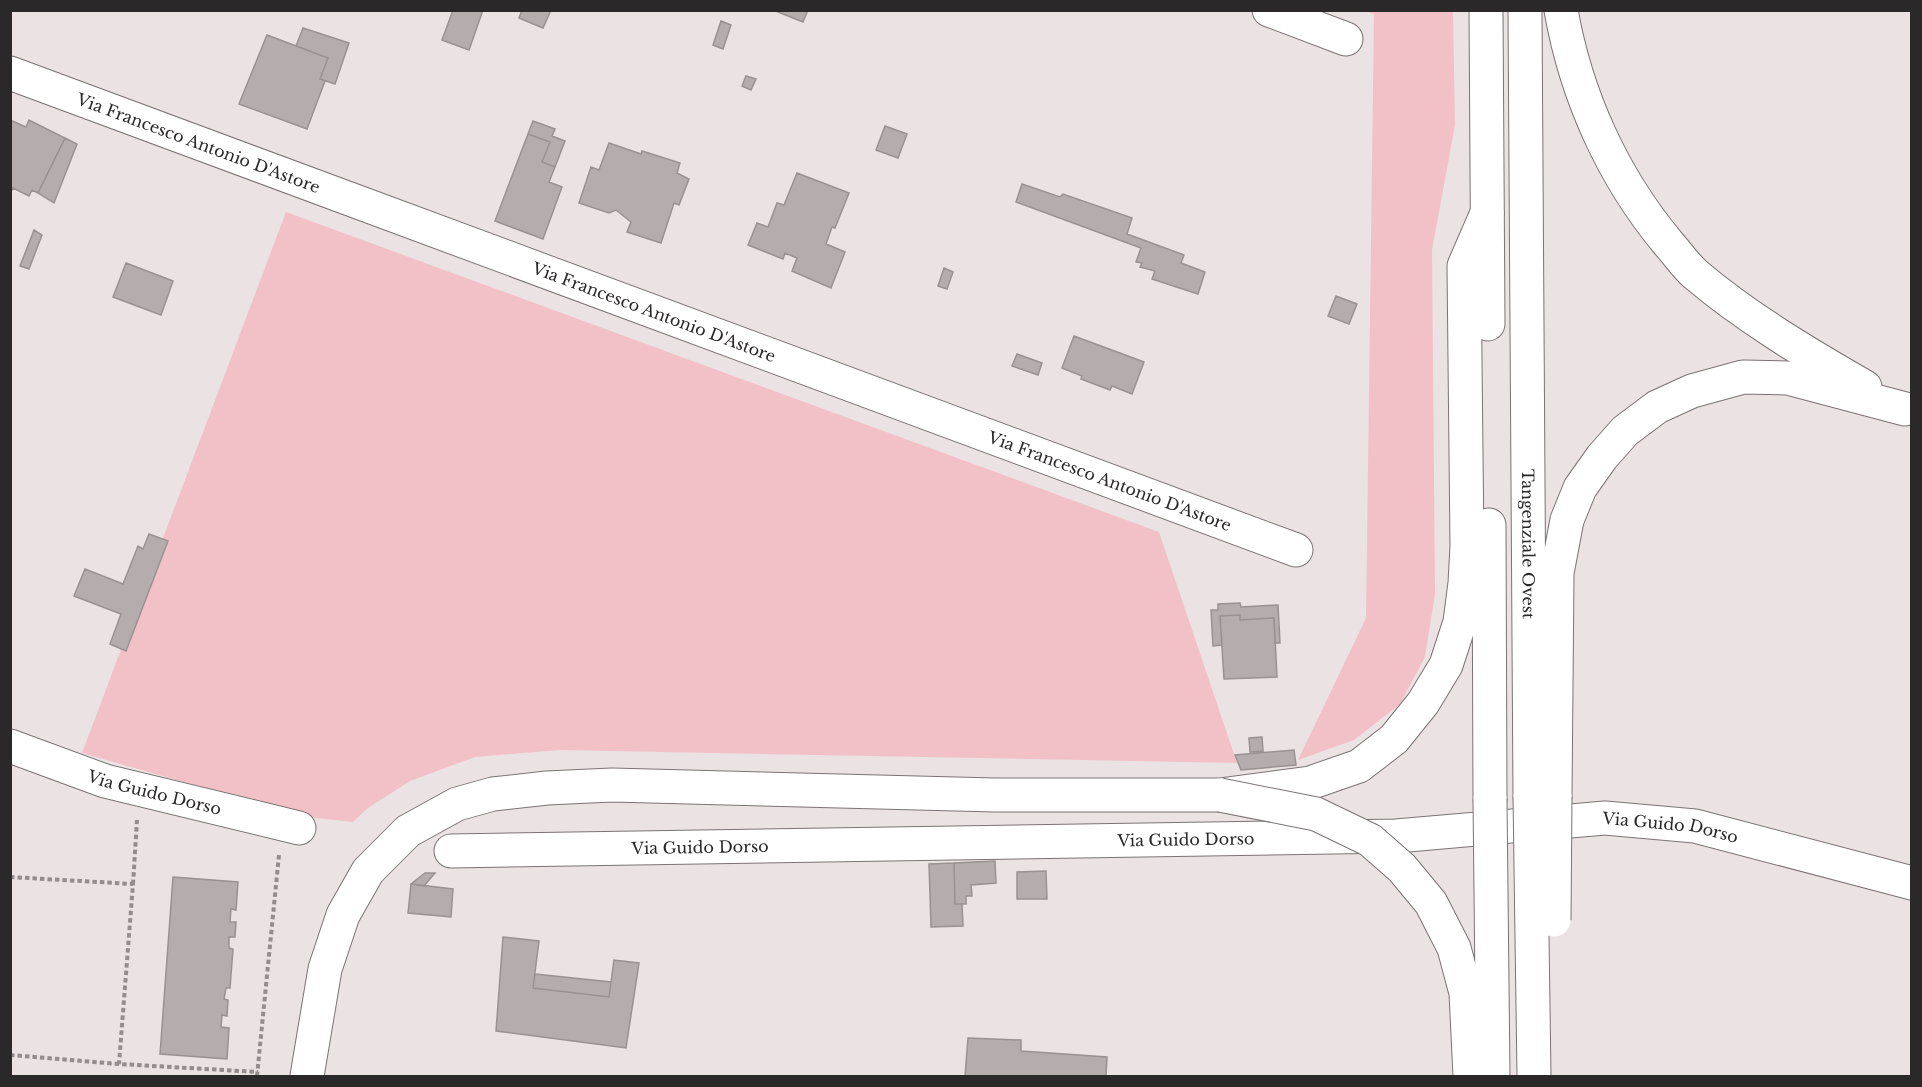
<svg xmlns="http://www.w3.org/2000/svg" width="1922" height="1087" viewBox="0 0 1922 1087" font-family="'Libre Baskerville',serif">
  <rect width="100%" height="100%" fill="#ebe2e3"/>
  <path fill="#f2c1c8" d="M1365,11H1453L1455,125L1432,250L1435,594L1425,657L1400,704L1354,740L1298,760L1366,618L1374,14Z
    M286,212L1159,532L1237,763L560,750L475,757L410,781L368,808L353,822L306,817L82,753Z"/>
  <path fill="#b5acae" stroke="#999192" stroke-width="1.5" d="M453,10H483L469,50L442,40Z
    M522,10H551L543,28L519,18Z
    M773,10H808L803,22Z
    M721,21L731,25L723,49L713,45Z
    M303,28L349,43L335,84L320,79L328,58L296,46Z
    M267,35L328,58L320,79L325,81L307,129L239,104Z
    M746,76L756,79L751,90L742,86Z
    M10,120L26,127L29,120L65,138L38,193L32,190L29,196L13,188L10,194Z
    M533,121L555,129L552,136L565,141L555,167L542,162L550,142L528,134Z
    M885,126L907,134L898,158L876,150Z
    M528,134L550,142L542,162L555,167L549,182L562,187L543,239L495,221Z
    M65,138L77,144L54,203L38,193Z
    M609,143L641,154L642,151L680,163L677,173L689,179L679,205L674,203L661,243L627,232L631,222L616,210L609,213L579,203L591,167L599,170Z
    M797,173L849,193L835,228L832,227L826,244L845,252L831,288L792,271L797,258L785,253L783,259L748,245L757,223L768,227L777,203L784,205Z
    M1022,184L1060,197L1063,194L1132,218L1127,234L1184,255L1181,263L1205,272L1198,294L1152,279L1155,271L1140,267L1142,263L1136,262L1141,248L1016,202Z
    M34,230L42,235L29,269L20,266Z
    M126,263L173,281L161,315L113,297Z
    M944,268L953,272L947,289L938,286Z
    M1336,296L1357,304L1349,324L1328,316Z
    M1074,336L1144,362L1132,394L1112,386L1110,390L1081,379L1082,376L1062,368Z
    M1017,354L1042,363L1038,375L1012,366Z
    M149,534L168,541L126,651L110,644L121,614L74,596L85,569L123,584L138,546L143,549Z
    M1240,603L1241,607L1278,605L1280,643H1275L1274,618L1240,620V615L1220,616L1222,645L1213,646L1211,610H1218V604Z
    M1240,615V620L1274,618L1277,677L1224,679L1220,616Z
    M1262,737L1263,751L1250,752L1249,738Z
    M1294,750L1296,765L1241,770L1235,755Z
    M995,861L996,883L971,885L972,896H966V904H955L954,863Z
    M954,863L955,904H962L963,926L931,927L929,864Z
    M1046,871L1047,899H1017V872Z
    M425,873H435L424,886L411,884Z
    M173,877L238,882L236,910L231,909L230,922H236L235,937H229V948L233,949L230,988H226L224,999L228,1000L227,1016L222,1015L221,1027L229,1028L227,1059L160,1054Z
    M411,884L453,889L451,917L408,913Z
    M503,937L539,941L533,988L609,997L614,960L639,963L626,1048L496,1031Z
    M535,974L611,982L609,997L533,988Z
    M968,1038L1021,1040V1051L1107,1057L1106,1076H965Z"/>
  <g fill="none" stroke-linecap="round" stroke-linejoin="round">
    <defs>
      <g id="street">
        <path d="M1269,10L1346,39"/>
        <path id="s1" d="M10,73L1296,550"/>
        <path id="s2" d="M10,746L105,781L299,828"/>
        <path id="s3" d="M451,851L1396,836L1605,818L1695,826L1912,883"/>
      </g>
      <g id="highway">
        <path d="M1486,10L1488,324"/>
        <path id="s4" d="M1525,10L1530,797"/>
        <path d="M1561,10C1576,96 1613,177 1668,243C1677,253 1685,265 1695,274C1747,318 1806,353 1865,387"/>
        <path d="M1489,525L1490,799"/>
        <path d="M1555,797L1557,573L1567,520L1580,488L1602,457L1625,431L1657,407L1692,391L1743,377L1788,378L1905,409"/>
        <path d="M307,1076L325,969L343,915L368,871L408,831L457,804L493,794L547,788L612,785L995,795H1220L1310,783L1359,766L1394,739L1423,703L1446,665L1460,622L1465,583L1467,546L1464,266L1487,213"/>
      </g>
    </defs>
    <use href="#street" stroke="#7b7374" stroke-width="35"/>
    <use href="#highway" stroke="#7b7374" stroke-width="35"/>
    <path stroke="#938d8e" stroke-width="4" stroke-dasharray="4.5 3" stroke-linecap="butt" d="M10,877L133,884L119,1064
      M133,884L137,820
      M10,1055L119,1064L258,1072
      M257,1076L279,855"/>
    <use href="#street" stroke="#fff" stroke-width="33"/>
    <use href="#highway" stroke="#fff" stroke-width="33"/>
    <defs>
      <path id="highway-bridge" d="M1220,795L1316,814L1370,840L1402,868L1431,903L1454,948L1466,993L1470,1076
        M1530,797L1534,1076
        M1490,799L1493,1076
        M1554,920L1555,797"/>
    </defs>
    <use href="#highway-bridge" stroke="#7b7374" stroke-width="35" stroke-linecap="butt"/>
    <use href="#highway-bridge" stroke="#fff" stroke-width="33"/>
  </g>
  <g text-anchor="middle" stroke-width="4.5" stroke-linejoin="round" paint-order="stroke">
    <g font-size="16" fill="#2b2829" stroke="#ebe2e3">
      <text dy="6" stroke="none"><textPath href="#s1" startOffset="201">Via Francesco Antonio D'Astore</textPath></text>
      <text dy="6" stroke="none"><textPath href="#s1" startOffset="687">Via Francesco Antonio D'Astore</textPath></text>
      <text dy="6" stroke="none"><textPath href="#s1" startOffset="1173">Via Francesco Antonio D'Astore</textPath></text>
      <text dy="6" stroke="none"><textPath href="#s4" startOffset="534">Tangenziale Ovest</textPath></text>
      <text dy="6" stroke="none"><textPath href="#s2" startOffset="152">Via Guido Dorso</textPath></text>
      <text dy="6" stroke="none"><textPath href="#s3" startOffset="1221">Via Guido Dorso</textPath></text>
      <text dy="6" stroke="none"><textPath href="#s3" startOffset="735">Via Guido Dorso</textPath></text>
      <text dy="6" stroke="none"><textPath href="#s3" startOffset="249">Via Guido Dorso</textPath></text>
    </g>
  </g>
  <rect width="1922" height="1087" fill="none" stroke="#2b2829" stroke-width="24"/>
</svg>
